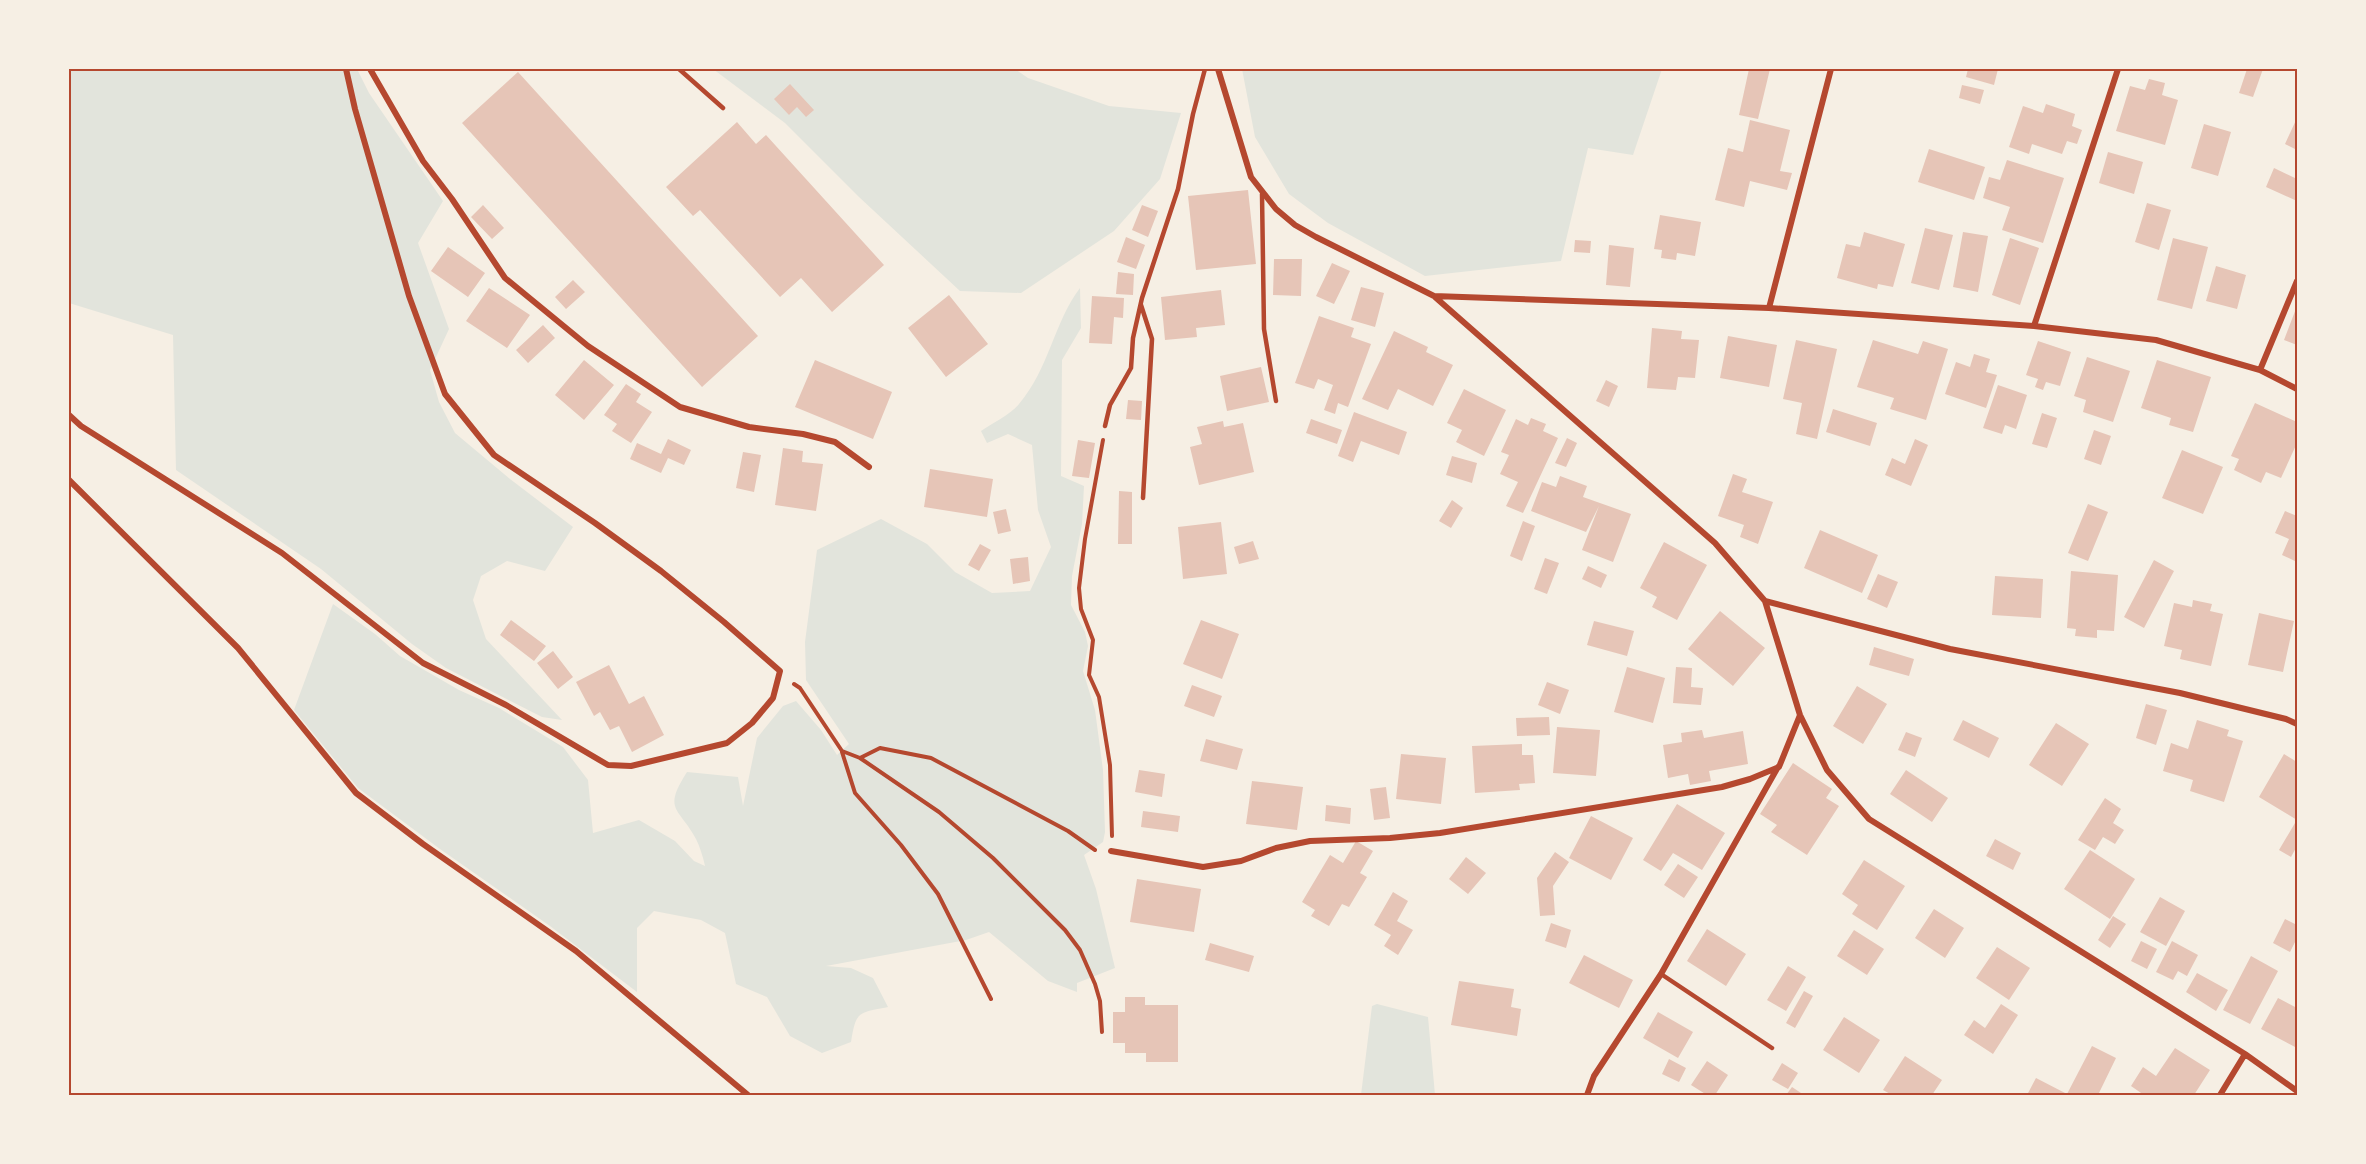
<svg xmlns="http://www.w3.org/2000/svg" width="2366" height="1164" viewBox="0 0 2366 1164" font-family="Helvetica,sans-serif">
  <rect width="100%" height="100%" fill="#f6efe4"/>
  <path fill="#e2e4dc" d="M69,69H357L369,93L443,201L418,243L449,329L430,370L439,402L455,433L510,479L573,527L545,571L507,561L481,576L473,600L486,639L562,720L542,717L446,668L412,644L321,569L176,470L173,335L69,303Z
    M713,69H1015L1028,78L1109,106L1181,113L1160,179L1114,231L1021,293L960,291L859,197L785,123Z
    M1242,69H1662L1633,155L1588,148L1561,261L1425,276L1328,223L1289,194L1255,137Z
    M1080,288L1081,328L1062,360L1061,476L1084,486L1082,524L1072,576L1071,605L1085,632L1088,646L1083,671L1095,710L1103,770L1105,832L1103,842L1084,855L1096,889L1115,968L1077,983V992L1048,981L989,932L966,940L826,966L851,968L873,978L888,1007C858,1013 856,1011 851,1042L822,1053L790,1036L767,997L736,984L725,933L701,920L654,911L637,928V992L550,926L440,849L358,788L294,710L333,604L375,634L400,656L459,690L499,708L563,747L588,780L593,833L639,820L675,841L694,861L705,866C703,857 700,847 696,839C679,807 662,811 687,772L738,777L743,806L757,738L783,706L796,701L821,730L837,755L849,744L806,680L805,642L817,550L881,519L927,544L955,572L992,593L1030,591L1051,547L1038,510L1032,445L1008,434L987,443L981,431C992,423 1010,415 1019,404C1049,369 1054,322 1080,288Z
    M1377,1004L1428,1017L1435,1095H1361L1372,1006Z"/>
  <path fill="#e6c5b7" d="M1749,69H1770L1758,119L1739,115Z
    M1968,69H1998L1994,85L1966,77Z
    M2247,69H2263L2253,97L2239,93Z
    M518,72L758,336L702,387L462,123Z
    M2149,79L2165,83L2162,95L2178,100L2165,145L2116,131L2130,86L2145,90Z
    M790,84L814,110L806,117L797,107L789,115L774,99Z
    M1962,85L1984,90L1980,104L1959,98Z
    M2046,104L2075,114L2072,126L2082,130L2077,144L2067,141L2062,154L2032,144L2029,154L2009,147L2023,106L2043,113Z
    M2297,118V150L2285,144Z
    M1750,120L1790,130L1780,171L1792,173L1787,190L1750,181L1744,207L1715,200L1728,148L1743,152Z
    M737,122L756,144L766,135L884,265L832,312L801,278L780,297L700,210L693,216L666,187Z
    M2204,124L2231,132L2218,176L2191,168Z
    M1929,149L1985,167L1974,200L1918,182Z
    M2108,152L2143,162L2134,194L2099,183Z
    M2007,160L2064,178L2043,243L2002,230L2010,207L1983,198L1989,177L2000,180Z
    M2274,168L2297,179V201L2266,187Z
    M1248,190L1256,264L1196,270L1188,196Z
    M2147,203L2171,210L2159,250L2135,242Z
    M483,205L504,228L492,239L471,217Z
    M1142,205L1158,211L1148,237L1132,230Z
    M1660,215L1701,222L1695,256L1677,253L1676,260L1661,258L1662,250L1654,249Z
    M1925,228L1953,235L1939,290L1911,283Z
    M1864,232L1905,244L1893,287L1878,284L1877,289L1837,278L1846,244L1860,247Z
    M1963,232L1988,236L1978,292L1953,287Z
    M1126,237L1145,245L1136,269L1117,262Z
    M2010,238L2039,248L2020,305L1992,295Z
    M2173,238L2208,247L2192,309L2157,300Z
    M1575,240L1591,241L1590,253L1574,252Z
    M1609,245L1634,248L1630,287L1606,285Z
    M448,247L485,273L468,297L431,271Z
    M1274,259H1302L1301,296L1273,295Z
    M1332,263L1350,271L1334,304L1316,296Z
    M2216,266L2246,275L2237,309L2206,301Z
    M1118,272L1134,274L1133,295L1116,294Z
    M573,280L585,292L566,309L555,297Z
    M1361,287L1384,293L1375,327L1351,320Z
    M489,288L530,315L507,348L466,321Z
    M1221,290L1225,325L1196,328L1197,337L1165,340L1161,297Z
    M949,295L988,344L946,377L908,328Z
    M1092,296L1124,298L1123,318L1114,317L1112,344L1089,343Z
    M2297,306V345L2284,340Z
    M1319,316L1354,328L1351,337L1371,344L1348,407L1338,403L1335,414L1324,410L1333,385L1318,379L1314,389L1295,383Z
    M543,325L555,338L528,363L516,350Z
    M1652,328L1682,331L1681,339L1699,340L1695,378L1678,377L1676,390L1647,388Z
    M1394,331L1428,347L1426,352L1453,365L1433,406L1398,389L1388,410L1362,399Z
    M1728,336L1777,345L1769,387L1720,378Z
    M1796,340L1837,349L1817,439L1796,434L1802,403L1783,399Z
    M1873,340L1918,354L1923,341L1948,349L1926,420L1890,409L1894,398L1857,387Z
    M2038,341L2071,352L2060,386L2046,382L2043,390L2035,387L2038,379L2026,375Z
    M1974,354L1990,359L1986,372L1997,375L1986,408L1945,394L1956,362L1970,367Z
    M2087,357L2130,371L2113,422L2083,412L2086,400L2074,396Z
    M584,360L614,385L584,420L555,395Z
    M815,360L892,392L873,439L795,407Z
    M2157,360L2211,377L2193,432L2169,425L2171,418L2141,408Z
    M1261,367L1269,402L1227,411L1220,376Z
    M1606,380L1618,386L1609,407L1596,401Z
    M626,384L641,394L636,402L652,412L631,443L612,431L617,424L604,415Z
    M1998,385L2027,395L2016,429L2005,425L2002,434L1983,428Z
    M1464,389L1506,410L1484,456L1456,442L1462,430L1447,423Z
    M1128,400L1142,401L1141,420L1126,419Z
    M2255,403L2297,422V443L2281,478L2266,472L2261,483L2234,470L2239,459L2231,456Z
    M1833,409L1877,423L1870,446L1826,432Z
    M1354,412L1407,432L1399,455L1361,441L1353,462L1338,456Z
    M2042,413L2057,418L2047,448L2032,444Z
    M1531,418L1546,424L1543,431L1558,438L1523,513L1506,506L1518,482L1500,474L1509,455L1501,452L1516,419L1528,425Z
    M1311,419L1342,430L1337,444L1306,433Z
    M1223,421L1224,427L1243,423L1254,472L1199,485L1190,447L1202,444L1197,427Z
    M2094,430L2111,436L2101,465L2084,459Z
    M1567,438L1577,443L1566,467L1555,463Z
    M668,439L691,450L684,465L668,458L661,473L630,459L637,443L661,454Z
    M1915,439L1928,445L1911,486L1885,475L1892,458L1905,464Z
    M1078,440L1095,443L1089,478L1072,476Z
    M783,448L803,451L802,462L823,464L816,511L775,505Z
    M2182,450L2223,467L2203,514L2162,498Z
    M743,452L761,455L754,492L736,488Z
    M1452,456L1477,463L1472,483L1446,475Z
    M930,469L993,479L987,517L924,507Z
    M1733,474L1747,479L1742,492L1773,502L1758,544L1740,537L1744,525L1718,516Z
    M1560,476L1587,486L1583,497L1631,514L1613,562L1582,550L1599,506L1586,532L1531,511L1542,482L1556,487Z
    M1119,491L1132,492V544H1118Z
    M1452,500L1463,508L1451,528L1439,521Z
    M2088,504L2108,512L2088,561L2068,553Z
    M1006,509L1011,531L998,534L993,512Z
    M2285,511L2297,516V562L2282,555L2289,539L2275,533Z
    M1523,521L1535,526L1522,561L1510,556Z
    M1221,522L1227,574L1183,579L1178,527Z
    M1820,530L1878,555L1862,593L1804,568Z
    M1253,541L1259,559L1239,564L1234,547Z
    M1664,542L1707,565L1677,620L1652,607L1657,597L1640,588Z
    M980,544L991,550L979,571L968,565Z
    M1028,557L1030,581L1013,584L1010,559Z
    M1545,558L1559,563L1547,594L1534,589Z
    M2154,560L2174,571L2144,628L2124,617Z
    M1588,566L1607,575L1601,588L1582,579Z
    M2071,571L2118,575L2114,631L2097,630V638L2075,636L2076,629L2067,628Z
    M1878,574L1898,582L1887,608L1867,599Z
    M1995,576L2043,579L2041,618L1992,615Z
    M2193,600L2212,604L2210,611L2223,614L2211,666L2180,659L2182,650L2164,646L2174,603L2192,607Z
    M1720,611L1765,648L1733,686L1688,649Z
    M2259,613L2294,621L2283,672L2248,665Z
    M511,620L546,646L534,661L500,635Z
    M1201,620L1239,634L1222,679L1183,664Z
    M1594,621L1634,631L1627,656L1587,645Z
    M1874,647L1914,659L1909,676L1869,665Z
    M553,651L573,677L558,689L537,663Z
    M609,665L629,704L644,696L664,735L632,752L619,726L610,730L600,712L594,716L576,682Z
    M1627,667L1665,678L1653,723L1614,712Z
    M1676,667L1692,668L1691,687L1703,688L1701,705L1673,703Z
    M1547,682L1569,690L1560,714L1538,705Z
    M1192,685L1222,696L1214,717L1184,706Z
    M1857,686L1887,704L1863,744L1833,726Z
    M2146,704L2167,710L2156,745L2136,738Z
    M1549,717L1550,735L1517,736L1516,718Z
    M1963,720L1999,738L1989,758L1953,740Z
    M2197,720L2229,730L2227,736L2243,741L2224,802L2190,791L2193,780L2163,771L2171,743L2188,749Z
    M2056,723L2089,744L2062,786L2029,765Z
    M1557,727L1600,730L1596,776L1553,773Z
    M1702,730L1704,738L1743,731L1748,764L1709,771L1711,781L1690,785L1688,774L1668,778L1663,745L1682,742L1681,733Z
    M1906,732L1922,738L1915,757L1898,750Z
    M1206,739L1243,749L1237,770L1200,761Z
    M1522,744V755H1533L1535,783L1519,784L1520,790L1475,793L1472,746Z
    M1401,754L1446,758L1441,804L1396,799Z
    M2284,754L2297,762V820L2259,797Z
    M1793,763L1832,789L1826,798L1839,806L1807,855L1771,832L1777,825L1760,814Z
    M1139,770L1165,774L1162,797L1135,792Z
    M1906,770L1948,798L1932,822L1890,794Z
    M1252,781L1303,787L1297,830L1246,824Z
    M1386,787L1390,818L1374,820L1370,789Z
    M2105,798L2121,809L2113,823L2124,830L2115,844L2103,837L2095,850L2078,840Z
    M1677,804L1725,833L1702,870L1673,853L1661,871L1643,860Z
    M1326,805L1351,808L1350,824L1325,821Z
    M1143,811L1180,816L1178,832L1141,827Z
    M1591,816L1633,838L1611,880L1569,858Z
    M2295,823L2297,846L2291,857L2279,850Z
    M1995,839L2021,853L2013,870L1986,856Z
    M1356,841L1373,851L1360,873L1367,877L1349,907L1342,904L1329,926L1311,916L1315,910L1302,902L1330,855L1343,863Z
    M2090,850L2135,879L2110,919L2064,889Z
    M1555,852L1569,862L1553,886L1555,915L1540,916L1537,878Z
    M1466,857L1486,873L1468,894L1449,879Z
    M1864,860L1905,886L1877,930L1852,914L1858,905L1842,894Z
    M1678,864L1698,877L1684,898L1664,885Z
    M1137,879L1201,889L1194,932L1130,922Z
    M1393,892L1408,901L1397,921L1413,930L1398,955L1384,946L1391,935L1374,925Z
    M2160,897L2185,911L2166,946L2140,932Z
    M1934,909L1964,928L1945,958L1915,938Z
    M2113,916L2126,924L2110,948L2098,940Z
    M2285,919L2297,925V938L2290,952L2273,943Z
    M1551,923L1571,930L1566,948L1545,941Z
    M1707,929L1746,954L1726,986L1687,961Z
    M1854,930L1884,949L1867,975L1837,956Z
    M2141,941L2157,949L2147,969L2131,961Z
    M2172,941L2198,955L2187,976L2178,971L2173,980L2156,972Z
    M1210,943L1254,956L1249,972L1205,960Z
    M1997,947L2030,968L2009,1000L1976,978Z
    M1584,955L1633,980L1619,1008L1569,983Z
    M2251,956L2278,971L2250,1024L2223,1010Z
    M1788,966L1806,977L1786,1011L1767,1000Z
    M2197,973L2228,990L2216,1011L2186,992Z
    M1459,981L1514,989L1511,1007L1521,1009L1517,1036L1451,1025Z
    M1804,991L1813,996L1795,1028L1786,1023Z
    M1125,997H1145V1005H1178V1062H1146V1053H1125V1043H1113V1012H1125Z
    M2278,998L2297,1008V1048L2261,1029Z
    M2001,1004L2018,1015L1993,1054L1964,1035L1974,1020L1985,1028Z
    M1658,1012L1693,1032L1678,1058L1643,1038Z
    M1844,1017L1880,1040L1859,1073L1823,1050Z
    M2092,1046L2116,1058L2098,1095H2027L2036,1078L2067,1094Z
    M2175,1048L2210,1070L2194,1095H2144L2131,1086L2143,1067L2156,1076Z
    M1905,1056L1942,1080L1932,1095H1892L1883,1090Z
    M1669,1059L1686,1068L1679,1082L1662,1074Z
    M1707,1061L1728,1075L1715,1095H1707L1691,1085Z
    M1782,1063L1798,1073L1788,1089L1772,1080Z
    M1792,1087L1804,1095H1786Z"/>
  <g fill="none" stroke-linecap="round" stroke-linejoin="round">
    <path stroke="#b5482f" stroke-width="4" d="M1103,440L1085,539L1079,588L1081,609L1093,640L1089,675L1099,697L1110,765L1112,836
      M794,684L800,688L842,751L860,758L880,748L931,758L1068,831L1095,850
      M842,752L855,793L901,845L938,894L991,999
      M860,758L939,812L993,858L1065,930L1080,950L1095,984L1100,1001L1102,1032"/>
    <path stroke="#b5482f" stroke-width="4.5" d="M679,69L723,108
      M1262,194L1264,329L1276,401
      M1141,305L1152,339L1143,498
      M1105,426L1110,405L1131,368L1133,338L1142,298L1178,189L1193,114L1205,69
      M1661,974L1772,1048"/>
    <path stroke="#b5482f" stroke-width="6" d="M370,69L423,161L452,199L505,278L588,346L680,407L749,427L803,434L835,442L869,467
      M1218,69L1251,177L1276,209L1295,225L1316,237L1434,296L1769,308L2034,326L2156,340L2260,370L2297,389
      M1435,297L1715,543L1765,601L1950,649L2180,693L2286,719L2297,724
      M1769,308L1831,69
      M2034,326L2118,69
      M2260,370L2297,281
      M69,415L81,426L282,553L423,663L506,705L608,765L631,766L727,743L752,723L773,698L780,671L724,622L661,571L595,523L494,455L445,394L409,296L355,109L346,69
      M69,480L238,648L356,793L423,844L576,951L748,1095
      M1765,601L1800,715L1827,770L1869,819L2245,1054L2297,1091
      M1111,851L1203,867L1241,861L1276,848L1310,841L1390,838L1440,833L1722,787L1750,779L1779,767L1800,715
      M1587,1095L1594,1076L1661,974L1778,767
      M2220,1095L2245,1054"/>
  </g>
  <rect width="2366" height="1164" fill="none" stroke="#f6efe4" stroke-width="141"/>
  <rect x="70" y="70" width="2226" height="1024" fill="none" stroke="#b5482f" stroke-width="2"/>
</svg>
